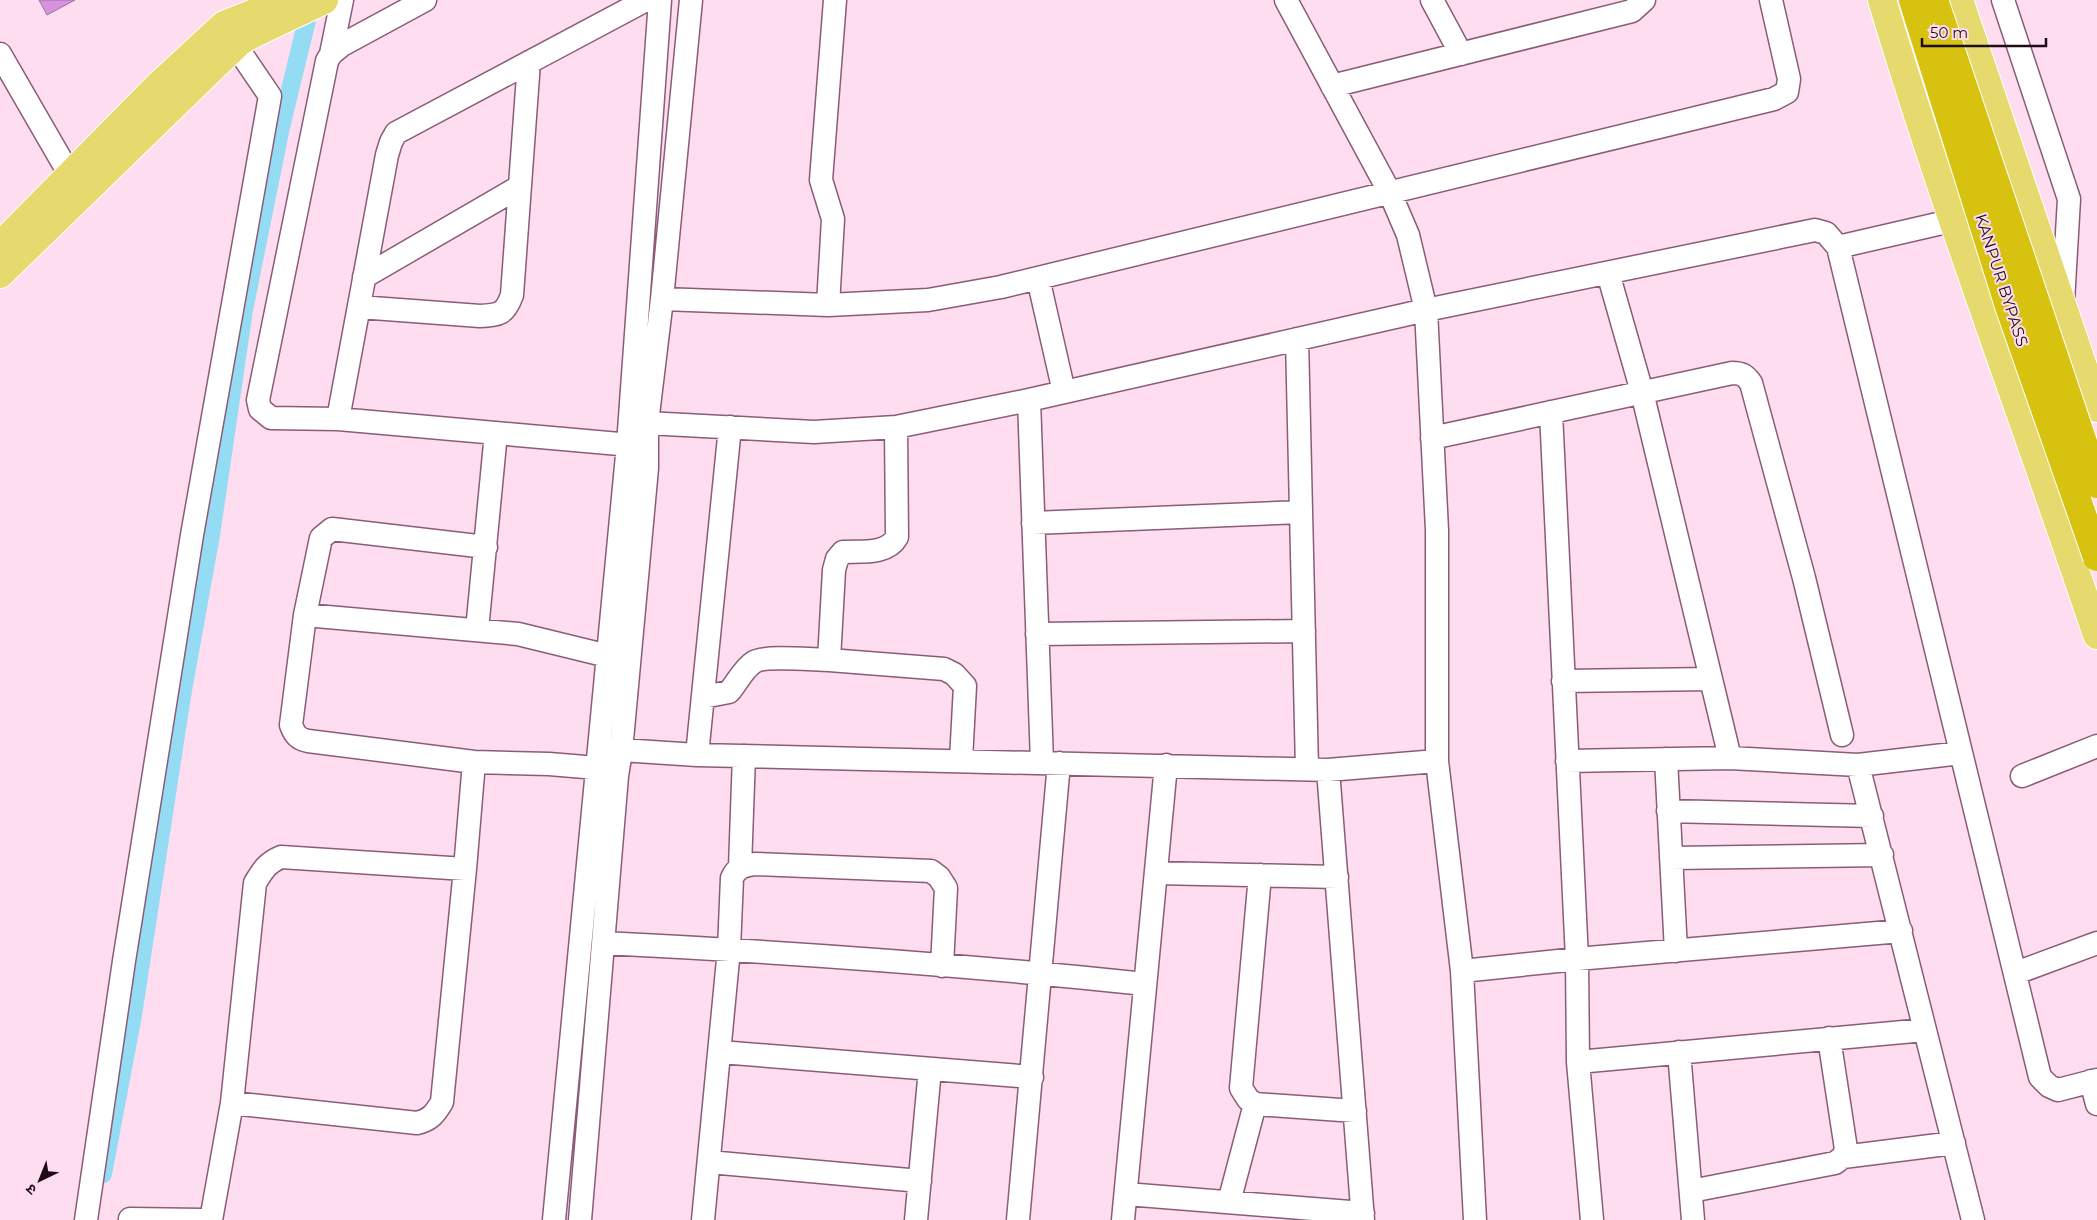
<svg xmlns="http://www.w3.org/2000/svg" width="2097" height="1220" viewBox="0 0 2097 1220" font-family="Montserrat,'Noto Sans Devanagari',sans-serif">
  <rect width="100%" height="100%" fill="#fdddef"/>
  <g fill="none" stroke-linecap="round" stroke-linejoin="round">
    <path stroke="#94dbf4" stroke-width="18" d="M103,1174L133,1015L182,696L211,535L244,310L281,127L307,20L308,0"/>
  </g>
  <path fill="#d692e0" stroke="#97749c" d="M39,0H75L47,15Z"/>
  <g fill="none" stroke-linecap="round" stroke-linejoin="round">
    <defs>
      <path id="minor" d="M425,0L342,45L331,54L327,61L258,400L260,409L271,418L338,419L642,446
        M1286,0L1390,193L1408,235L1426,310L1437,530V761L1462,971L1475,1220
        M1432,0L1461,54
        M2003,0L2069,199L2063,302
        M0,54L78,189
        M331,54L342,0
        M1332,86L1632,11L1644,0
        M1838,247L1968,217
        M1608,273L1642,392L1730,758
        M364,277L519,187
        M1038,278L1064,392
        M662,299L828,305L928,300L1001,287L1774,99L1787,92L1789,79L1771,0
        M828,305L833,219L821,180L835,0
        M359,307L480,316C500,315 505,314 512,295L529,62
        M1297,339L1307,769
        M1029,400L1042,762
        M1551,412L1577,959L1578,1062L1592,1220
        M338,419L387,155L391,142L396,133L646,0
        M647,423L814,432L896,427L1029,400L1426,310L1815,230L1826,233L1838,247L2040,1077L2049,1086L2058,1090L2097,1080
        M1432,438L1732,373C1742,373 1745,375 1751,383L1804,578L1842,735
        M1033,523L1301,512
        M486,547L332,529L321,538L305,615L291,725C295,735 298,739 308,741L474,762L549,764L597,768
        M305,615L518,634L608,656
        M477,630L496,433
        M1037,634L1304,631
        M829,660L944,669L954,674L965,686L961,760
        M1563,681L1711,679
        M703,697L729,692C737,683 743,669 754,662C765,655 814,660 829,660L834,570L837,559L843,552C861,551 887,555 897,537L896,427
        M606,749L697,755L1328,770L1437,761
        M697,755L730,427
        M1666,759L1676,951
        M1567,761L1730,758L1858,765L1961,753
        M1858,765L1973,1220
        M1328,770L1363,1220
        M2022,776L2097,746
        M1668,811L1872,816
        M1671,858L1882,855
        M740,867L744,756
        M1156,873L1337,877
        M1260,875L1241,1088L1248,1099L1255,1104L1355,1111
        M604,943C785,952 966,965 1145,984
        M1462,971L1577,959L1901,931
        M2016,973L2097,943
        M720,1052L1032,1077
        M1679,1052L1693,1220
        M1578,1062L1925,1030
        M2091,1081L2097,1104
        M232,1103L417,1123C430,1120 435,1114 442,1102L465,869L474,762
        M1843,1157L1954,1143
        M709,1162L920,1181
        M1691,1191L1835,1163L1843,1157L1846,1149L1829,1038
        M1126,1194L1363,1213
        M1229,1202L1255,1104
        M130,1219L202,1220
        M86,1220L124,961L192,535L270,96L236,46
        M211,1220L232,1103L255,883C263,870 267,863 281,857L465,869
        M554,1220L628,445L660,0
        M580,1220L617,776L621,751L647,468V423L662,299L691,0
        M703,1220L729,949L732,878C737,867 743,866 755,864L931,871L939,877L946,888L942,966
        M916,1220L930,1069
        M1018,1220L1059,763
        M1123,1220L1166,765"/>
      <path id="major" d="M1882,0C1946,214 2026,423 2097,635
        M1959,0L2097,408
        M0,246L156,88L224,25L262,10L280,0
        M0,274L240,41C267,26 296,14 324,0"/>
    </defs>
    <use href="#minor" stroke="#8a5c78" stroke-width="25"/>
    <use href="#major" stroke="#fff" stroke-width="30"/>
    <use href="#minor" stroke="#fff" stroke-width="22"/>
    <use href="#major" stroke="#e6da6f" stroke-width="28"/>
    <defs>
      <path id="highway-bridge" d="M1913,0L2009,306L2097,557
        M1934,0L2097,484"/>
    </defs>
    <use href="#highway-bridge" stroke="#fff" stroke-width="30" stroke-linecap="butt"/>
    <use href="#highway-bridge" stroke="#d6c20f" stroke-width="28"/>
  </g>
  <g text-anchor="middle" stroke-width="4" stroke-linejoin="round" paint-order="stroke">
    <g font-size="16" fill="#1e0c18" stroke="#fdddef">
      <text transform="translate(2002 280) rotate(72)" y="6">KANPUR BYPASS</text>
    </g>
  </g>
  <g transform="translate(40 1180) rotate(223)" stroke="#fdddef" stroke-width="4" paint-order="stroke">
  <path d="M0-4L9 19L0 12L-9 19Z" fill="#1e0c18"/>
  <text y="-8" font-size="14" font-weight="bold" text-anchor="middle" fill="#1e0c18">उ</text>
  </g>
  <path d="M1922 38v8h124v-8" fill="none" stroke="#1e0c18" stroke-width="2.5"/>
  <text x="1930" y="38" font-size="15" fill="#1e0c18" stroke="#fdddef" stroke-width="4" paint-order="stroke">50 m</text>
</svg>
